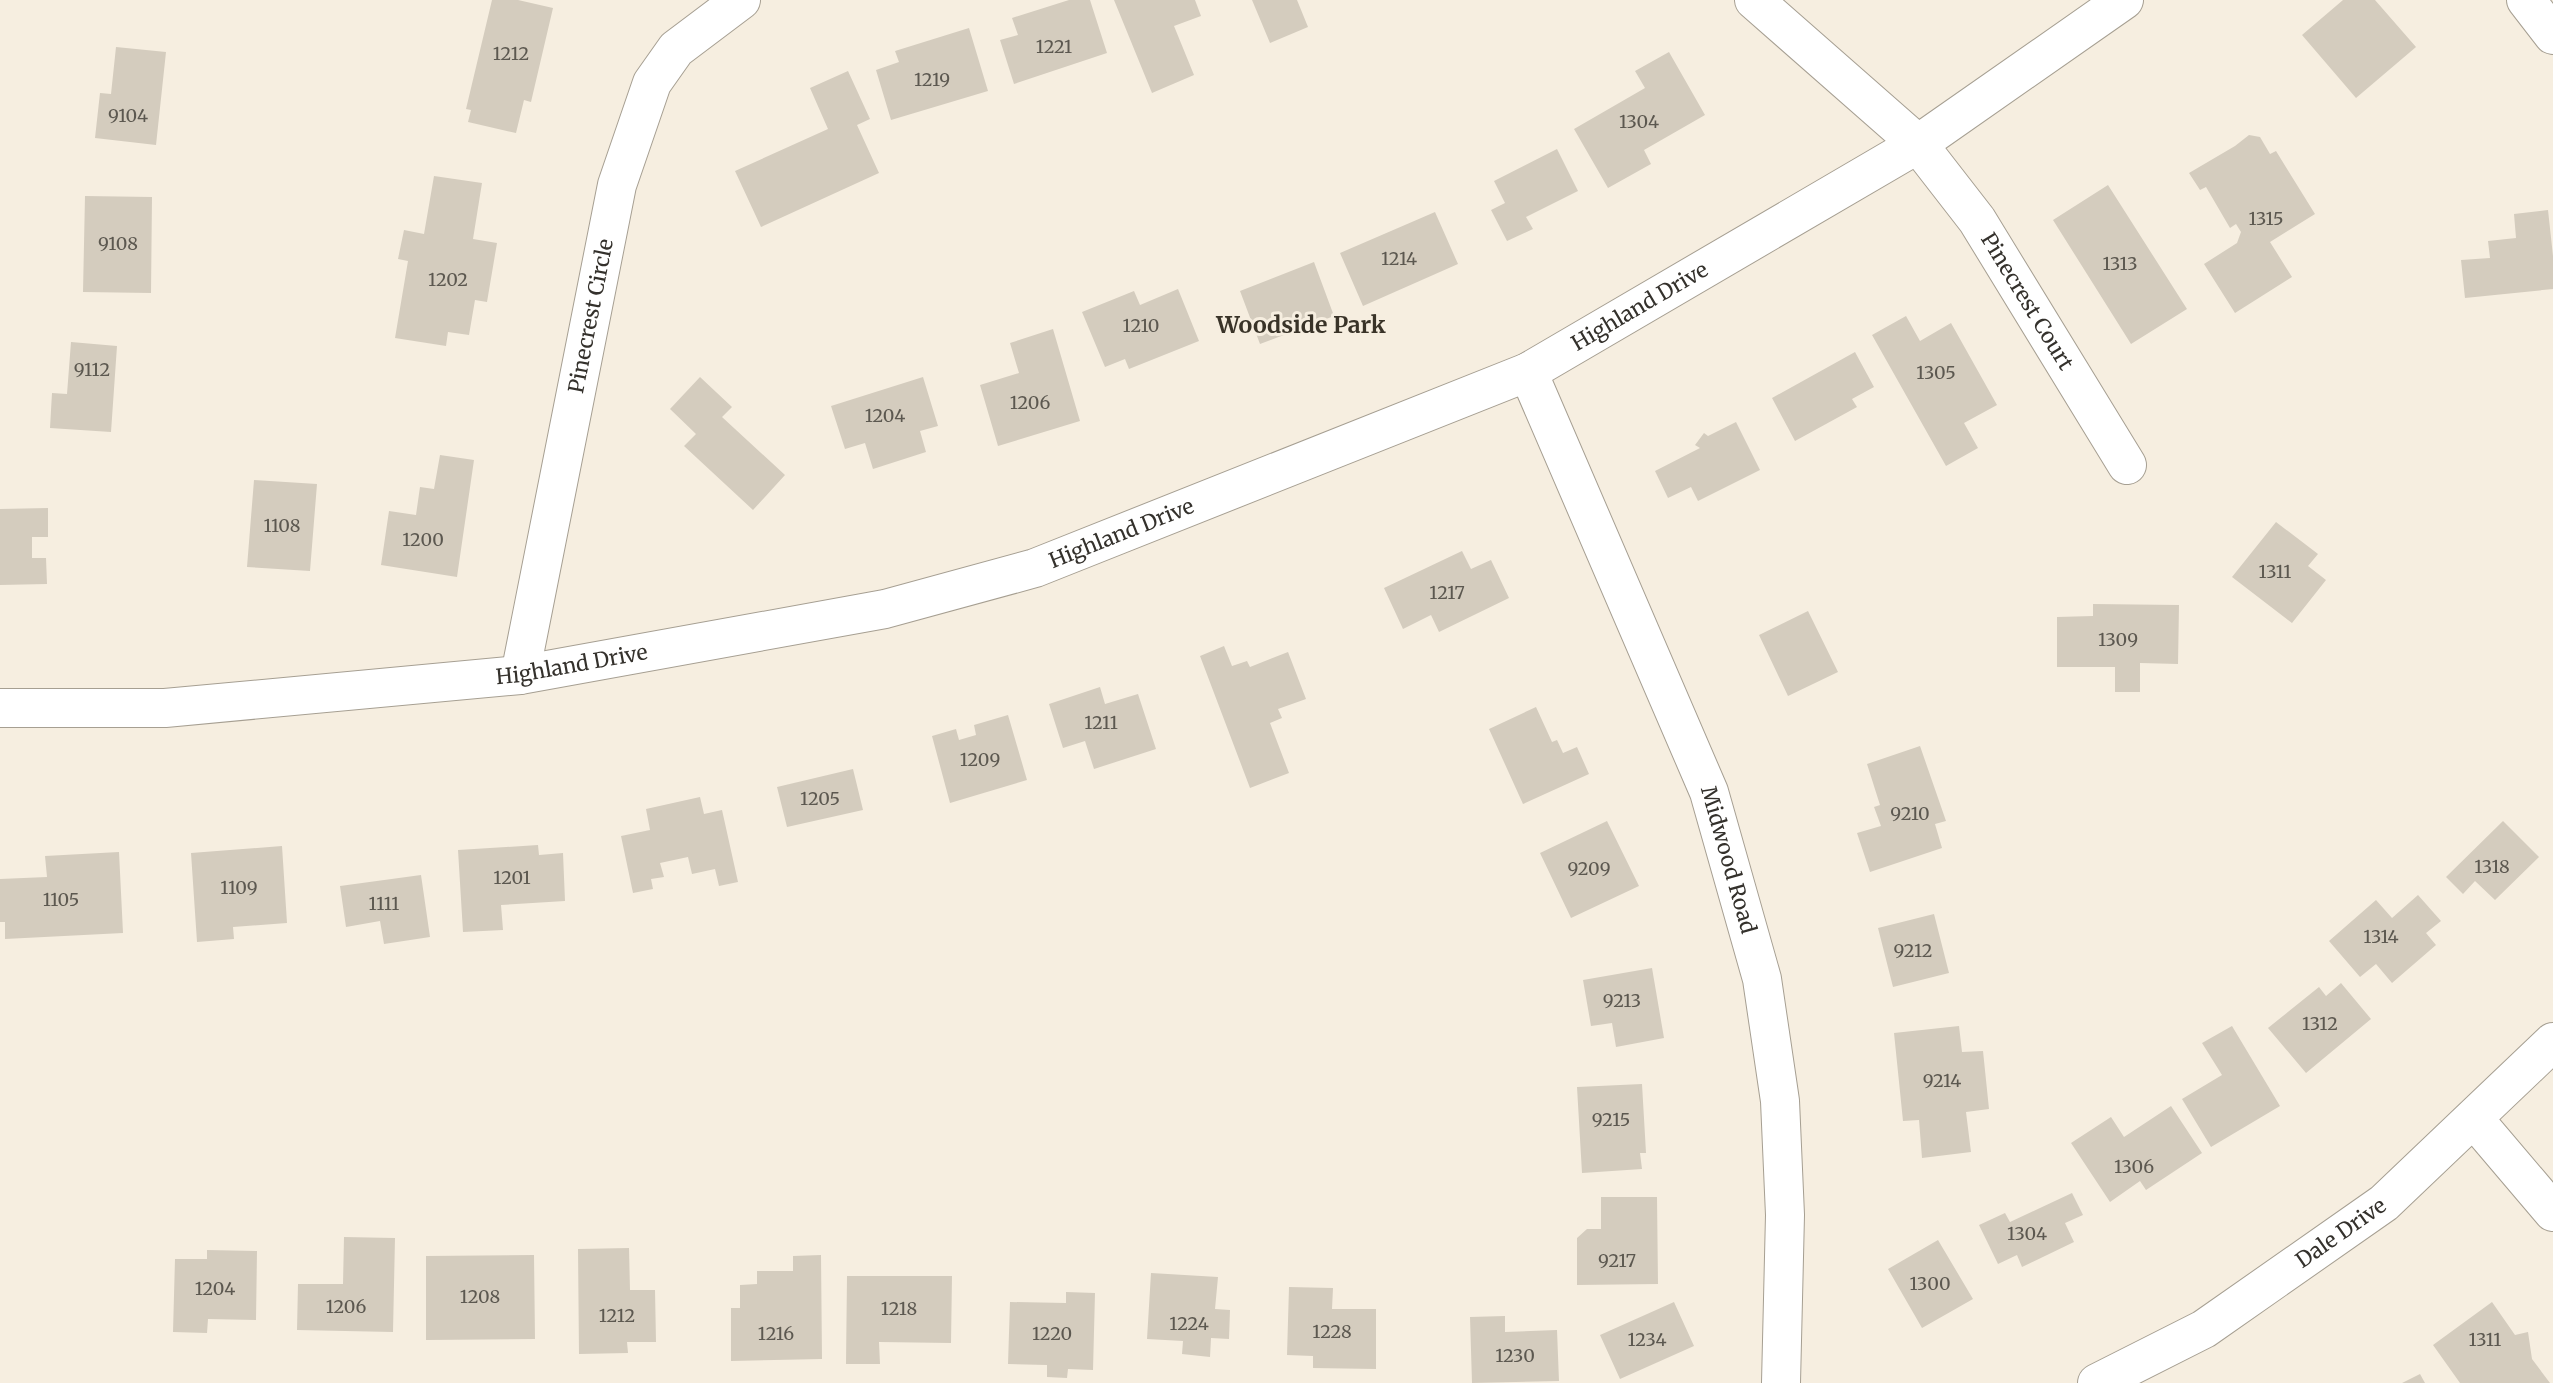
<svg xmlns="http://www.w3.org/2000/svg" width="2553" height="1383" viewBox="0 0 2553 1383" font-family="Merriweather,serif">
  <rect width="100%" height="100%" fill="#f6eee0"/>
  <path fill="#d4ccbe" d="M492,0H518L553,8L531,102L524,100L516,133L468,122L471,110L466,109Z
    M1069,0H1090L1107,53L1014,84L1000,40L1018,35L1012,18Z
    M1114,0H1195L1201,16L1174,26L1194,75L1152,93Z
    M1252,0H1297L1308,27L1270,43Z
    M2343,0H2375L2416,47L2356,98L2302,35Z
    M969,28L988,91L891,120L876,70L899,62L895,51Z
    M116,47L166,52L156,145L95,138L100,93L111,94Z
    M1669,52L1705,115L1644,150L1651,164L1608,188L1574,129L1645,88L1635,71Z
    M848,71L870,119L857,125L879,173L761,227L735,171L828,129L810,88Z
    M2249,135L2260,137L2270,154L2276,151L2315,214L2270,242L2292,277L2235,313L2204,264L2237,243L2241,232L2236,224L2230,228L2206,187L2200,190L2189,173L2235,146Z
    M1557,149L1578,191L1526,217L1533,229L1507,241L1491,210L1505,203L1494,181Z
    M434,176L482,183L473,239L497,243L487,302L475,300L469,335L448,332L446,346L395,338L408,261L398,259L404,230L424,234Z
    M2108,185L2187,309L2131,344L2053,220Z
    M85,196L152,197L151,293L83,292Z
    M2548,210L2553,256V289L2465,298L2461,260L2490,258L2488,241L2516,238L2514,214Z
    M1435,212L1458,264L1363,306L1340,253Z
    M1314,262L1334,316L1260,344L1240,291Z
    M1178,289L1199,341L1129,369L1125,359L1105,367L1082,312L1134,291L1140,305Z
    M1906,316L1920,341L1951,323L1997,405L1964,423L1978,448L1946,466L1872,335Z
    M1053,329L1080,421L998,446L980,385L1019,373L1010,343Z
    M71,342L117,346L111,432L50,428L52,393L67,394Z
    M1855,352L1874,387L1852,399L1857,407L1795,441L1772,398Z
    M700,377L732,407L722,417L785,475L753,510L684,446L696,434L670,409Z
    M923,377L938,426L920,431L926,452L873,469L865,443L845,449L831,406Z
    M1736,422L1760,470L1698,501L1691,487L1668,498L1655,471L1700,448L1695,445L1704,433L1708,436Z
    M440,455L474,460L457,577L381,565L389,511L416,515L420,487L434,489Z
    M254,480L317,484L310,571L247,567Z
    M48,508V537H32V558H46L47,584L0,585V509Z
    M2276,522L2318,554L2308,566L2326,580L2292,623L2232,577Z
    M1462,551L1471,569L1491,560L1509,598L1439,632L1431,615L1403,629L1384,588Z
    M2093,604L2179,605L2178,664L2140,663V692H2115V667H2057V617L2093,616Z
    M1808,611L1838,672L1788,696L1759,635Z
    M1224,646L1232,666L1247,661L1250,667L1288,652L1306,699L1278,709L1282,718L1270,723L1289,773L1250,788L1200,656Z
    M1100,687L1105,704L1138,694L1156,749L1094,769L1085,741L1063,748L1049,704Z
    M1536,707L1552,742L1557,740L1563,753L1577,747L1589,774L1523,804L1489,729Z
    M1008,715L1027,780L950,803L932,736L956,729L959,740L976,735L974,725Z
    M1920,746L1946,821L1935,824L1942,848L1870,872L1857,833L1881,826L1874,807L1880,805L1867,764Z
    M853,769L863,810L787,827L777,787Z
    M700,797L704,814L722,810L738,882L719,886L715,869L692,874L688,857L660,863L664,877L651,879L653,889L633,893L621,836L650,830L646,809Z
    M1607,821L1639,886L1571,918L1540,853Z
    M2503,821L2539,857L2495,900L2475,881L2463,894L2446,877Z
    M538,845L539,855L563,853L565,901L501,905L503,930L463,932L458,850Z
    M282,846L287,923L233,927L234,939L197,942L191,853Z
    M119,852L123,933L5,939V922H0V879L47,877L45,856Z
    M421,875L430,937L384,944L380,921L346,927L340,886Z
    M2418,895L2441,921L2426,933L2436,945L2392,983L2376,964L2360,977L2329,941L2376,900L2392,918Z
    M1934,914L1949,973L1893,987L1878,928Z
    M1652,968L1664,1038L1616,1047L1612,1023L1591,1026L1583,980Z
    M2341,983L2371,1019L2306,1073L2268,1028L2319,987L2326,996Z
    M1959,1026L1962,1052L1983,1051L1989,1109L1966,1112L1971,1152L1922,1158L1919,1120L1903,1121L1894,1033Z
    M2232,1026L2280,1106L2211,1147L2182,1099L2222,1075L2202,1043Z
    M1642,1084L1646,1153H1640L1642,1169L1582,1173L1577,1087Z
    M2171,1106L2202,1153L2146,1190L2140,1181L2110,1202L2071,1143L2111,1117L2124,1137Z
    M2072,1193L2083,1215L2065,1223L2074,1242L2022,1267L2017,1255L1998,1264L1979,1225L2005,1213L2010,1222Z
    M1601,1197H1657L1658,1284L1577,1285V1238L1587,1229H1601Z
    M344,1237L395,1238L393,1332L297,1330L298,1284H343Z
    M1938,1240L1973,1299L1922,1328L1888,1269Z
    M629,1248L630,1290H655L656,1342H627L628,1353L579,1354L578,1249Z
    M207,1250L257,1251L256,1320L208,1319L207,1333L173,1332L175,1259H207Z
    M534,1255L535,1339L426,1340V1256Z
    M821,1255L822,1359L731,1361V1308H740V1285L757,1284V1271H793V1256Z
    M1151,1273L1218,1277L1215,1309L1230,1310L1229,1339L1211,1338L1210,1357L1182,1354L1183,1341L1147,1339Z
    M847,1276H952L951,1343L879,1342L880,1364H846Z
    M1289,1287L1333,1288L1332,1309H1376V1369L1313,1368V1356L1287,1355Z
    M1066,1292L1095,1293L1093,1370L1068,1369L1067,1378L1047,1377V1365L1008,1364L1010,1302L1066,1303Z
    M1674,1302L1694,1346L1620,1379L1600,1335Z
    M2492,1302L2515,1335L2528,1332L2532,1359L2550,1383H2460L2433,1345Z
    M1505,1316V1332L1557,1330L1559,1381L1472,1383L1470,1317Z
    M2420,1374L2425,1383H2402Z"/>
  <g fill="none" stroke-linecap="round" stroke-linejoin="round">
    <defs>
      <g id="minor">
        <path id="s1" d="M1754,0L1918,144L1977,220L2127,465"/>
        <path d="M2526,0L2553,35"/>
        <path id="s2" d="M1528,372L1709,792L1762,979L1780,1101L1785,1215L1781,1383"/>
        <path id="s3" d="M520,675L617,185L652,83L676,49L741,0"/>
        <path id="s4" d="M0,708H165L520,675L885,609L1035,568L1528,372L1918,144L2124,0"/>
        <path d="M2474,1119L2553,1212"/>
        <path id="s5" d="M2097,1383L2204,1329L2384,1203L2553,1042"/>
      </g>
    </defs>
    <use href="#minor" stroke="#a69f92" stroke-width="40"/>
    <use href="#minor" stroke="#fff" stroke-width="38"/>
  </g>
  <g text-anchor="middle" stroke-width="6" stroke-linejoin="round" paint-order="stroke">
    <g font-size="18" fill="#5c5850">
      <text x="1054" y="53">1221</text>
      <text x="511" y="60">1212</text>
      <text x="932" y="86">1219</text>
      <text x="128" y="122">9104</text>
      <text x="1639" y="128">1304</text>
      <text x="2266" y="225">1315</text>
      <text x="118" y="250">9108</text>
      <text x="1399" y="265">1214</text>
      <text x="2120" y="270">1313</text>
      <text x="448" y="286">1202</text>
      <text x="1141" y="332">1210</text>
      <text x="92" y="376">9112</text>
      <text x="1936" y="379">1305</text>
      <text x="1030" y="409">1206</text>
      <text x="885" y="422">1204</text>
      <text x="282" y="532">1108</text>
      <text x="423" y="546">1200</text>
      <text x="2275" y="578">1311</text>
      <text x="1447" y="599">1217</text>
      <text x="2118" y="646">1309</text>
      <text x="1101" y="729">1211</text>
      <text x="980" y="766">1209</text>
      <text x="820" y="805">1205</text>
      <text x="1910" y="820">9210</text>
      <text x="2492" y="873">1318</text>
      <text x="1589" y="875">9209</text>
      <text x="512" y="884">1201</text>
      <text x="239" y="894">1109</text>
      <text x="61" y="906">1105</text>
      <text x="384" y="910">1111</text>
      <text x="2381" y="943">1314</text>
      <text x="1913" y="957">9212</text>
      <text x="1622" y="1007">9213</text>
      <text x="2320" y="1030">1312</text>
      <text x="1942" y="1087">9214</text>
      <text x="1611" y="1126">9215</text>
      <text x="2134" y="1173">1306</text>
      <text x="2027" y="1240">1304</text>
      <text x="1617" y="1267">9217</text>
      <text x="1930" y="1290">1300</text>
      <text x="215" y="1295">1204</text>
      <text x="480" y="1303">1208</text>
      <text x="346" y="1313">1206</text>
      <text x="899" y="1315">1218</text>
      <text x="617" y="1322">1212</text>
      <text x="1189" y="1330">1224</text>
      <text x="1332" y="1338">1228</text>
      <text x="776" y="1340">1216</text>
      <text x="1052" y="1340">1220</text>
      <text x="1647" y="1346">1234</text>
      <text x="2485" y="1346">1311</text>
      <text x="1515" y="1362">1230</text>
    </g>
    <g font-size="21" fill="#34312c" stroke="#f6eee0">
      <text dy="7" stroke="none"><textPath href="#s1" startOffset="410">Pinecrest Court</textPath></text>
      <text dy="7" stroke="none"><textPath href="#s4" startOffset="1708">Highland Drive</textPath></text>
      <text dy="7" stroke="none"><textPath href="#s3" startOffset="366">Pinecrest Circle</textPath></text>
      <text dy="7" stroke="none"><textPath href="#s4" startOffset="1141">Highland Drive</textPath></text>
      <text dy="7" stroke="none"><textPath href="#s4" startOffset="574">Highland Drive</textPath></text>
      <text dy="7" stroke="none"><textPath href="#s2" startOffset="528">Midwood Road</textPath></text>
      <text dy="7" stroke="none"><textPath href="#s5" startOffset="287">Dale Drive</textPath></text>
    </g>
    <g font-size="23" font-weight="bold" fill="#393328" stroke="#f6eee0">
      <text x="1301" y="333">Woodside Park</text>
    </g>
  </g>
</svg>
